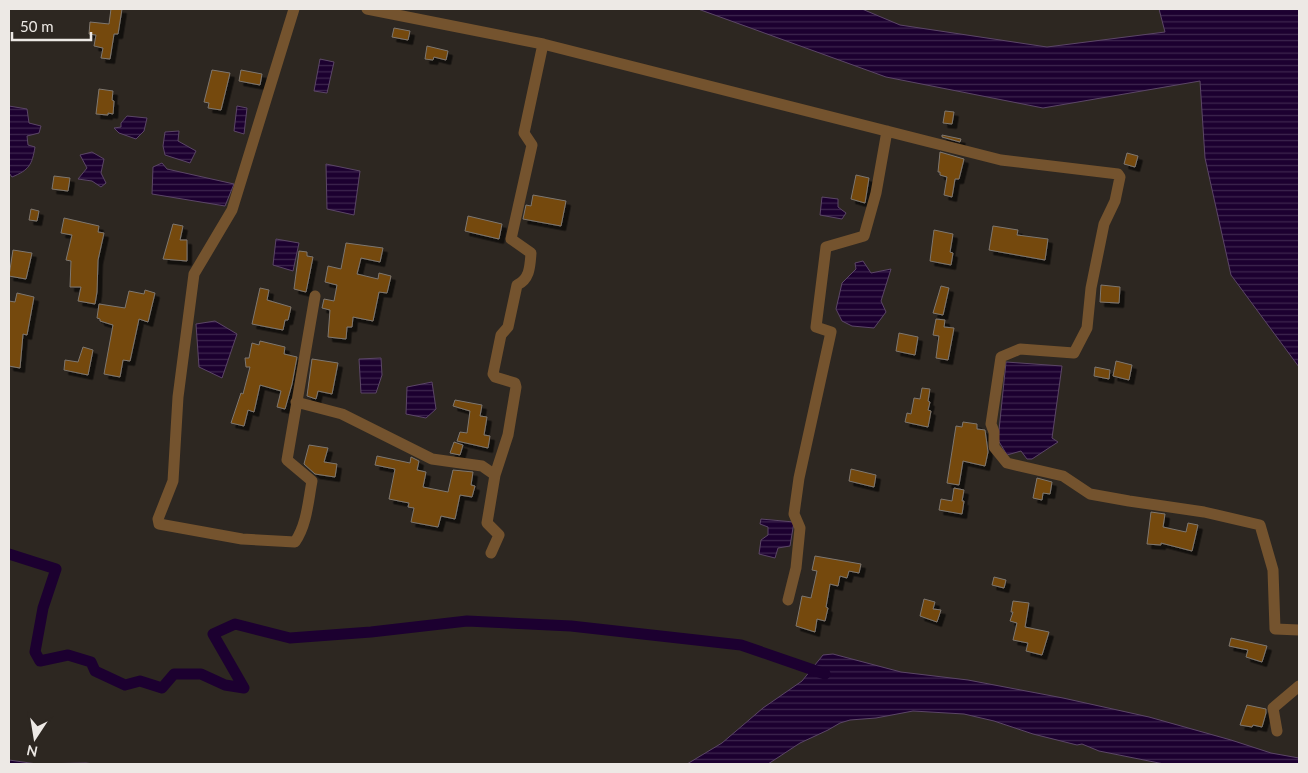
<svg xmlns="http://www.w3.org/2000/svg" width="1308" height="773" viewBox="0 0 1308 773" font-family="Lato,sans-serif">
  <defs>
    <pattern id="water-rules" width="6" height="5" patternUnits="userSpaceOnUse" patternTransform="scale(1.25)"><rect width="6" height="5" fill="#1c0030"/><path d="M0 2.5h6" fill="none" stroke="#3d254e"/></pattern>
    <filter id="shadow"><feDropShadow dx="4.5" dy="4.5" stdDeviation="0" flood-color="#0009"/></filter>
  </defs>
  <rect width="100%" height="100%" fill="#2d2721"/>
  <path fill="url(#water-rules)" stroke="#5b4666" d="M698,9H862L900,25L1047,47L1165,32L1159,9H1299V367L1231,275L1205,158L1200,81L1043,108L886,77Z
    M320,59L334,62L327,93L314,91Z
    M9,106L27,109L29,123L41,126L39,133L27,136L28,145L35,147C32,165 29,170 12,177L9,173Z
    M237,106L247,108L244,134L234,131Z
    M127,116L147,118L144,131L136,139L119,133L114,128L121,127V123Z
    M179,131L178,141L196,151L190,163L165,155L163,146L165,132Z
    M92,152L104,159L101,173L106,183L101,187L92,181L78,179L87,168L80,155Z
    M162,163L167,169L234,184L225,206L152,194L153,167Z
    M326,164L360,171L354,215L327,209Z
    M822,197L838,199V207L846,213L842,219L820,215Z
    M276,239L299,243L293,271L273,265Z
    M863,261L871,273L891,269L881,301L886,312L874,328L852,326L842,321L836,309L842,283L856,269L855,263Z
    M215,321L237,334L222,378L199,367L196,324Z
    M381,358L382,375L376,393H361L359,359Z
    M1006,362L1062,366L1052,438L1058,442L1032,459H1027L1021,451L1007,455L998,440Z
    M432,382L436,409L426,418L406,414L407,387Z
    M761,519L794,522L790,546L778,548L775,558L759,554L761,540L768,535V527L760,524Z
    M833,654L901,672L968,680L1063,698L1149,717L1231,740L1271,753L1299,758V764H1164L1099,751L1082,744L1077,745L1033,734L994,721L964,714L913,711L876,718L850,720L840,723L828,730L800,743L768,764H687L722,743L763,708L802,681L823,655Z
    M9,760L37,764L86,763L94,764H9Z"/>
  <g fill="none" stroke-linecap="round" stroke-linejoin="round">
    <path stroke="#1c0030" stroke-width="11" d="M9,554L56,569L43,608L35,652L40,661L68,655L91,662L95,671L125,685L140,681L162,688L174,674H201L225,685L244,688L213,634L235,624L290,638L371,632L467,621L571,626L741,645L825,674"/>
  </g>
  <path fill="#75480a" stroke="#7e7770" filter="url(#shadow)" d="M111,9H122L118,34H114L110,59L101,58L103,48L94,46L96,35L89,34L90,22L109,24Z
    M394,28L410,31L408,40L392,37Z
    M427,46L448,51L446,60L434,57L433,60L425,59Z
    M212,70L230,73L221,110L208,108L209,103L204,102Z
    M241,70L262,74L260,85L239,81Z
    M99,89L113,91L112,100L114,101L113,114L108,113V115L96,114Z
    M945,111L954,112L952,124L943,123Z
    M942,135L961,139L960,142L942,137Z
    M940,152L964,159L959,179H955L952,197L944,195L947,177L940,175V172H938Z
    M1127,153L1138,156L1135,167L1124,164Z
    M856,175L869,178L865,203L851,199Z
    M54,176L70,178L68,191L52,189Z
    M533,195L566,201L561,226L523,219L526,205L531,206Z
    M31,209L39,211L37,221L29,220Z
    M468,216L502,224L499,239L465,231Z
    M64,218L99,226L98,232L104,233L98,260L97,292L95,304L78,301L81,287H70L71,261L66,260L72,235L61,233Z
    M173,224L183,226L180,240H187V261L163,259Z
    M993,226L1018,230L1017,235L1048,239L1045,260L989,250Z
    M934,230L953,234L950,252L953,253L951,265L930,261Z
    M346,243L383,248L380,262L361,258L357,274L378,279L379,273L391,276L387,293L379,292L373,321L353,317L352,327H347L346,339L328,337L330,310L322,308L324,299L334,301L337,285L325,282L328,266L341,269Z
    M13,250L32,253L26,279L9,276Z
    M299,251L307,252V256L313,257L306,292L294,289Z
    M1101,285L1120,287L1119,303L1100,302Z
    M941,286L949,288L943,315L933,313Z
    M260,288L269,290L267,300L291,307L288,320H285L283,330L252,324Z
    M145,290L155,293L148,322L139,319L130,361L123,360L120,377L104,374L113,325L100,321V319L97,318L99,304L125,308L129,291L144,294Z
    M17,293L34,297L27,335L23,334L20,368L9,366V301L15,302Z
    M936,319L945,320L944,327L954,328L948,360L936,358L939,336L933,335Z
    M899,333L918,337L915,355L896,351Z
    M260,341L285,347L284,354L297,357L292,384L285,409L277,407L281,391L260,385L254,412L248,410L244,426L231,423L241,393L243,394L250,367H246L245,358H249L252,343L259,345Z
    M83,347L93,350L88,375L64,370L65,360L78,362Z
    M312,359L338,363L332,394L318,391L316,399L307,396Z
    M1116,361L1132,365L1129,380L1113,376Z
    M1095,367L1110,370L1109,379L1094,376Z
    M922,388L930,389L928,401L930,402L928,410L931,411L928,427L905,422L907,413L911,414L914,398L920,399Z
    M455,400L482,405L480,416L487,417L484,435L490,436L488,448L457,441L460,432L467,433L470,411L453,406Z
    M963,422L977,424V429L985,430L988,452L985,466L963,461L959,485L947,483L956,426L962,427Z
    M454,442L463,445L460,455L450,453Z
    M309,445L328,448L324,462L337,464L335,477L315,474L304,464Z
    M377,456L410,463L411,457L419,461L417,470L426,472L423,487L448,492L453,470L473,472L471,485L475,486L472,497L460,495L455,519L441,516L438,527L411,522L414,508L408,507L409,503L389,499L395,469L375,465Z
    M851,469L876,475L874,487L849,481Z
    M1037,478L1052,482L1050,494L1043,493L1042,500L1033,498Z
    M954,488L964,490L962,501H964L962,514L939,510L941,499L952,501Z
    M1151,512L1165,514L1163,527L1186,532L1188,523L1198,525L1192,551L1161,543V545L1147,544Z
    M815,556L861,564L859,573L849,571L847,578L840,576L838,586L830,584L826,607L828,608L825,621L817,619L815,632L796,626L802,596L811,598L817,571L812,570Z
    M994,577L1006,580L1004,588L992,585Z
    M924,599L935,602L933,609L941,610L937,622L920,616Z
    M1013,601L1029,603L1025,627L1049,632L1042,655L1026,651L1028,643L1013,640L1017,623L1010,621L1013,612H1011Z
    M1231,638L1267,646L1262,662L1246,657L1248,650L1229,646Z
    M1247,705L1266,709V713L1262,727L1253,725L1252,727L1240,725Z"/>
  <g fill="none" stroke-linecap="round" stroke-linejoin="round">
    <path stroke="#74532e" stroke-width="11" d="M294,9L232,210L194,274L178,397L173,481L158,519L159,524L242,539L295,542C307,524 308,502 312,481L287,460L315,296
      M367,9L543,44L1001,160L1118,174L1120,177L1115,201L1104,224L1091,288L1087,328L1074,353L1020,349L1001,357L991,424L994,432V447L1007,463L1063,476L1090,494L1129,501L1204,512L1260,525L1273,570L1275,629L1299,630
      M296,402L342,414L432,459L482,466L495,475
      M491,553L499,535L487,523L495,475L508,435L516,387L515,383L495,377L493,374L501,335L508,327L517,285C530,279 530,266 531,253L511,239L532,145L524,133L543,44
      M788,600L796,568L800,528L794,514L799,478L831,332L816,327L826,247L864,236L876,193L887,131
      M1277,731L1273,708L1299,686"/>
  </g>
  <rect width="1308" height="773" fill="none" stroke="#ede9e5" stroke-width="20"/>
  <g transform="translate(35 738) rotate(192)" stroke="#2d2721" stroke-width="4" paint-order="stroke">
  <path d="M0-4L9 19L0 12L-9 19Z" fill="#ede9e5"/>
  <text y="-8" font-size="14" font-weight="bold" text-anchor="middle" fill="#ede9e5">N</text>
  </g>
  <path d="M12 32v8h79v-8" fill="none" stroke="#ede9e5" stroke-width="2.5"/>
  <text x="20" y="32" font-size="15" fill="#ede9e5" stroke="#2d2721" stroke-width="4" paint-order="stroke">50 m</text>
</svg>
